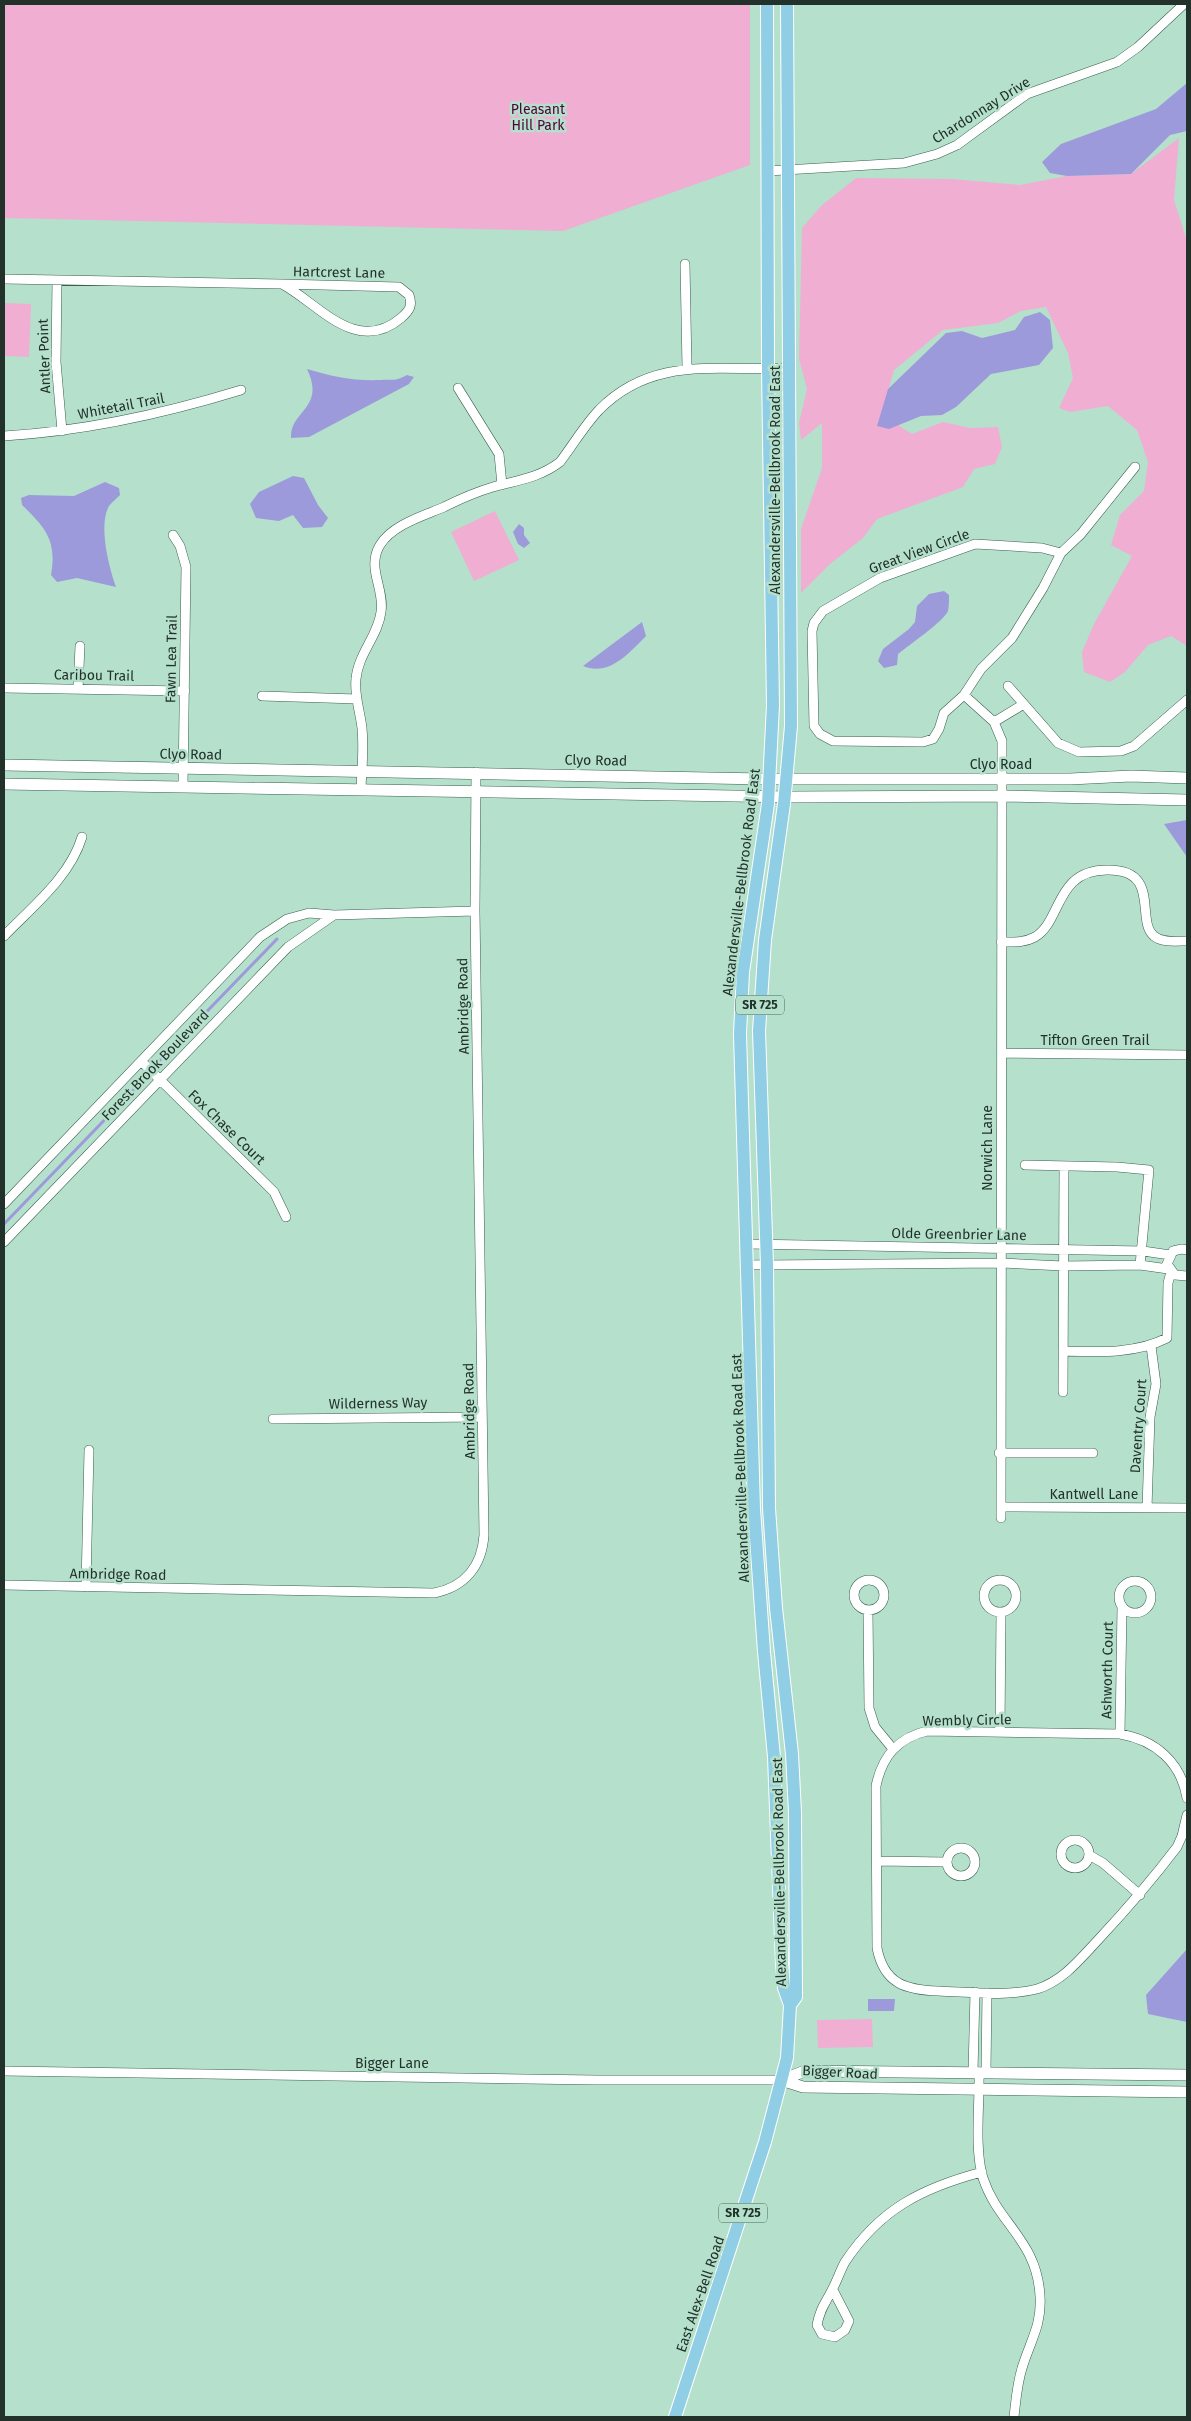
<svg xmlns="http://www.w3.org/2000/svg" width="1191" height="2421" viewBox="0 0 1191 2421" font-family="'Fira Sans',sans-serif">
  <rect width="100%" height="100%" fill="#b5e0cc"/>
  <path fill="#f0aed2" d="M4,4H750V165L563,231L4,218Z
    M1179,138L1174,200L1187,241V646L1171,636L1148,645L1125,672L1110,682L1084,672L1082,652L1094,624L1132,556L1111,545L1120,515L1144,491L1148,462L1137,430L1108,406L1070,412L1059,408L1073,378L1068,353L1046,307L1021,311L998,323L943,330L894,370L881,414L912,434L943,422L970,428L998,427L1002,447L995,464L974,469L963,487L877,519L863,538L830,564L801,593V529L822,468V423L801,440L799,423L807,389L799,359L802,228L821,206L856,178L951,179L1020,185L1067,176L1131,174Z
    M4,303L31,304L29,357L4,356Z
    M495,511L519,560L474,581L451,532Z
    M872,2019L873,2047L818,2048L817,2020Z"/>
  <path fill="#9c9ada" d="M1187,83V131L1170,135L1131,174L1067,176L1050,173L1042,162L1061,144L1156,109Z
    M1040,312L1050,320L1053,348L1039,365L991,374L956,407L942,415L921,416L889,429L877,426L888,389L946,333L962,331L982,338L1015,330L1024,317Z
    M307,369C334,377 353,381 381,380C393,379 394,382 407,375L414,377L409,384L309,437L291,438C290,410 326,409 307,369Z
    M293,476L304,478L318,505L328,518L322,527L303,528L293,515L279,521L256,518L250,504L259,492Z
    M105,482L119,488L120,495C117,498 112,502 109,506C98,525 109,567 116,587L77,578L57,582L51,575C57,541 46,528 22,505L21,498L29,495L74,496Z
    M519,524L524,528V535L530,543L524,548L518,544L513,532Z
    M944,591L949,595C949,600 949,607 948,611C944,621 909,645 898,654L897,665L884,668L878,661L883,649L909,629L915,622L917,606L929,594Z
    M642,622L646,636C629,653 609,677 583,666Z
    M1187,820V857L1164,824Z
    M1187,1949V2022L1148,2014L1146,1995Z
    M868,1999H895L894,2011H868Z"/>
  <g fill="none" stroke-linecap="round" stroke-linejoin="round">
    <path stroke="#9c9ada" stroke-width="3" d="M156,1064L277,939
      M4,1224L146,1077"/>
    <defs>
      <path id="street" d="M768,171L904,163L937,154L957,145L1027,94L1117,62L1138,47L1184,4
        M685,264L687,368
        M4,279L282,284
        M57,280L56,362L62,431
        M282,284L399,287L409,295C413,306 409,311 401,318C356,356 318,303 282,284Z
        M458,388L499,454L502,485
        M4,436C86,431 163,414 241,390
        M173,535L180,546L186,567L183,786
        M1061,553L1042,548L975,544L880,578L823,611L814,623L812,631L814,726L820,734L833,741L923,742L933,739L939,729L944,713L964,695L981,669L1012,638L1043,588L1061,553L1081,534L1135,467
        M1008,686L1058,743L1079,752L1121,751L1134,746L1187,700
        M4,688L185,691
        M78,689L80,646
        M964,695L994,722L1002,741L1001,1518
        M262,696L357,699
        M994,722L1024,704
        M361,788C362,768 364,748 362,728C360,711 354,695 356,679C358,654 378,636 381,612C385,589 366,568 380,545C392,525 423,516 444,507C460,499 476,492 493,487C518,480 539,478 560,462C573,445 584,426 599,410C654,354 720,372 789,368
        M4,936C32,907 70,877 82,837
        M1001,942C1013,942 1024,943 1035,937C1062,921 1055,870 1107,870C1162,869 1135,921 1154,936C1162,943 1177,941 1187,941
        M1002,1053L1187,1055
        M141,1061L274,1192L286,1217
        M1025,1165L1117,1167L1149,1170L1140,1265
        M4,1204L260,937L287,919L309,913L334,915L475,911
        M4,1242L288,947L334,915
        M747,1244L1143,1251L1170,1255
        M1187,1250L1182,1249L1173,1251L1167,1264L1175,1275L1187,1276
        M748,1265L1001,1263L1063,1266L1140,1265L1168,1269
        M1063,1351C1098,1352 1136,1354 1167,1338L1168,1283L1171,1272
        M1063,1392L1064,1167
        M273,1419L482,1417
        M999,1453H1093
        M1001,1507L1187,1508
        M1147,1508L1150,1417L1156,1384L1151,1346
        M854 1595a15 15 0 1 1 30 0a15 15 0 1 1-30 0Z
        M984 1596a16 16 0 1 1 32 0a16 16 0 1 1-32 0Z
        M1119 1597a16 16 0 1 1 32 0a16 16 0 1 1-32 0Z
        M4,1585L434,1593C465,1587 482,1566 484,1535L475,911L476,772
        M86,1587L89,1450
        M868,1610L869,1708L875,1727L893,1749
        M1000,1732L1001,1612
        M1120,1734L1122,1606
        M1187,1798C1181,1762 1155,1740 1120,1734L927,1731C897,1738 882,1757 876,1786L877,1948C884,1984 906,1990 938,1991C969,1992 1006,1997 1037,1989C1063,1981 1080,1959 1098,1940C1126,1910 1152,1880 1177,1847L1182,1836L1187,1815
        M1061 1854a14 14 0 1 1 28 0a14 14 0 1 1-28 0Z
        M947 1862a14 14 0 1 1 28 0a14 14 0 1 1-28 0Z
        M1089,1855L1103,1863L1140,1895
        M878,1861L946,1862
        M4,2071L596,2080H781
        M973,2072L975,1992
        M979,2072C980,2103 974,2149 983,2178C998,2224 1037,2240 1040,2296C1042,2324 1031,2340 1023,2365C1017,2382 1016,2400 1014,2417
        M986,2072L987,1993
        M833,2290L849,2321L845,2330L835,2337L822,2334L817,2325C820,2309 825,2304 832,2290C837,2281 840,2271 845,2262C880,2209 922,2188 982,2172"/>
      <path id="secondary" d="M4,765L770,779H1070L1131,776L1187,778
        M4,784L792,797L1003,796L1187,800
        M781,2080L805,2071L1187,2075
        M781,2080L803,2087L1187,2092"/>
      <path id="primary" d="M787,4L791,726L784,804L765,940L759,1031L767,1265L769,1508L776,1608L792,1754L795,1812L796,1997L790,2005
        M675,2417L765,2142L787,2058L790,2005L784,1988L782,1965L774,1757L764,1652L754,1509L740,1034L743,972L768,804L773,705L768,369L767,4"/>
    </defs>
    <use href="#street" stroke="#385f4e" stroke-width="10"/>
    <use href="#secondary" stroke="#385f4e" stroke-width="12"/>
    <use href="#primary" stroke="#fff" stroke-width="14"/>
    <use href="#street" stroke="#fff" stroke-width="9"/>
    <use href="#secondary" stroke="#fff" stroke-width="11"/>
    <use href="#primary" stroke="#90cee5" stroke-width="12"/>
  </g>
  <g text-anchor="middle" stroke-width="5" stroke-linejoin="round" paint-order="stroke">
    <g fill="#b5e0cc" stroke="#4e665b" stroke-width="1">
      <rect x="736" y="995.5" width="48" height="19" rx="4"/>
      <rect x="719" y="2203.5" width="48" height="19" rx="4"/>
    </g>
    <g font-size="12" font-weight="bold" fill="#22322b">
      <text x="760" y="1009">SR 725</text>
      <text x="743" y="2217">SR 725</text>
    </g>
    <g font-size="14" fill="#510239" stroke="#b5e0cc">
      <text x="538" y="114">Pleasant<tspan x="538" dy="16">Hill Park</tspan></text>
    </g>
    <g font-size="14" fill="#22322b" stroke="#b5e0cc">
      <text transform="translate(981 110) rotate(-32)" y="5">Chardonnay Drive</text>
      <text transform="translate(339 272) rotate(1)" y="5">Hartcrest Lane</text>
      <text transform="translate(44 356) rotate(-92)" y="5">Antler Point</text>
      <text transform="translate(121 406) rotate(-11)" y="5">Whitetail Trail</text>
      <text transform="translate(775 480) rotate(-90)" y="5">Alexandersville-Bellbrook Road East</text>
      <text transform="translate(919 551) rotate(-20)" y="5">Great View Circle</text>
      <text transform="translate(171 659) rotate(-89)" y="5">Fawn Lea Trail</text>
      <text transform="translate(94 675) rotate(1)" y="5">Caribou Trail</text>
      <text transform="translate(191 754) rotate(1)" y="5">Clyo Road</text>
      <text transform="translate(596 760) rotate(1)" y="5">Clyo Road</text>
      <text x="1001" y="769">Clyo Road</text>
      <text transform="translate(741 882) rotate(-83)" y="5">Alexandersville-Bellbrook Road East</text>
      <text transform="translate(463 1006) rotate(-91)" y="5">Ambridge Road</text>
      <text x="1095" y="1045">Tifton Green Trail</text>
      <text transform="translate(155 1065) rotate(-46)" y="5">Forest Brook Boulevard</text>
      <text transform="translate(227 1127) rotate(44)" y="5">Fox Chase Court</text>
      <text transform="translate(987 1148) rotate(-90)" y="5">Norwich Lane</text>
      <text transform="translate(959 1234) rotate(1)" y="5">Olde Greenbrier Lane</text>
      <text transform="translate(378 1403) rotate(-1)" y="5">Wilderness Way</text>
      <text transform="translate(469 1411) rotate(-91)" y="5">Ambridge Road</text>
      <text transform="translate(1138 1426) rotate(-86)" y="5">Daventry Court</text>
      <text transform="translate(740 1468) rotate(-92)" y="5">Alexandersville-Bellbrook Road East</text>
      <text x="1094" y="1499">Kantwell Lane</text>
      <text transform="translate(118 1574) rotate(1)" y="5">Ambridge Road</text>
      <text transform="translate(1107 1670) rotate(-89)" y="5">Ashworth Court</text>
      <text transform="translate(967 1720) rotate(-1)" y="5">Wembly Circle</text>
      <text transform="translate(779 1872) rotate(-91)" y="5">Alexandersville-Bellbrook Road East</text>
      <text x="392" y="2068">Bigger Lane</text>
      <text transform="translate(840 2072) rotate(3)" y="5">Bigger Road</text>
      <text transform="translate(700 2294) rotate(-71)" y="5">East Alex-Bell Road</text>
    </g>
  </g>
  <rect width="1191" height="2421" fill="none" stroke="#22322b" stroke-width="10"/>
</svg>
